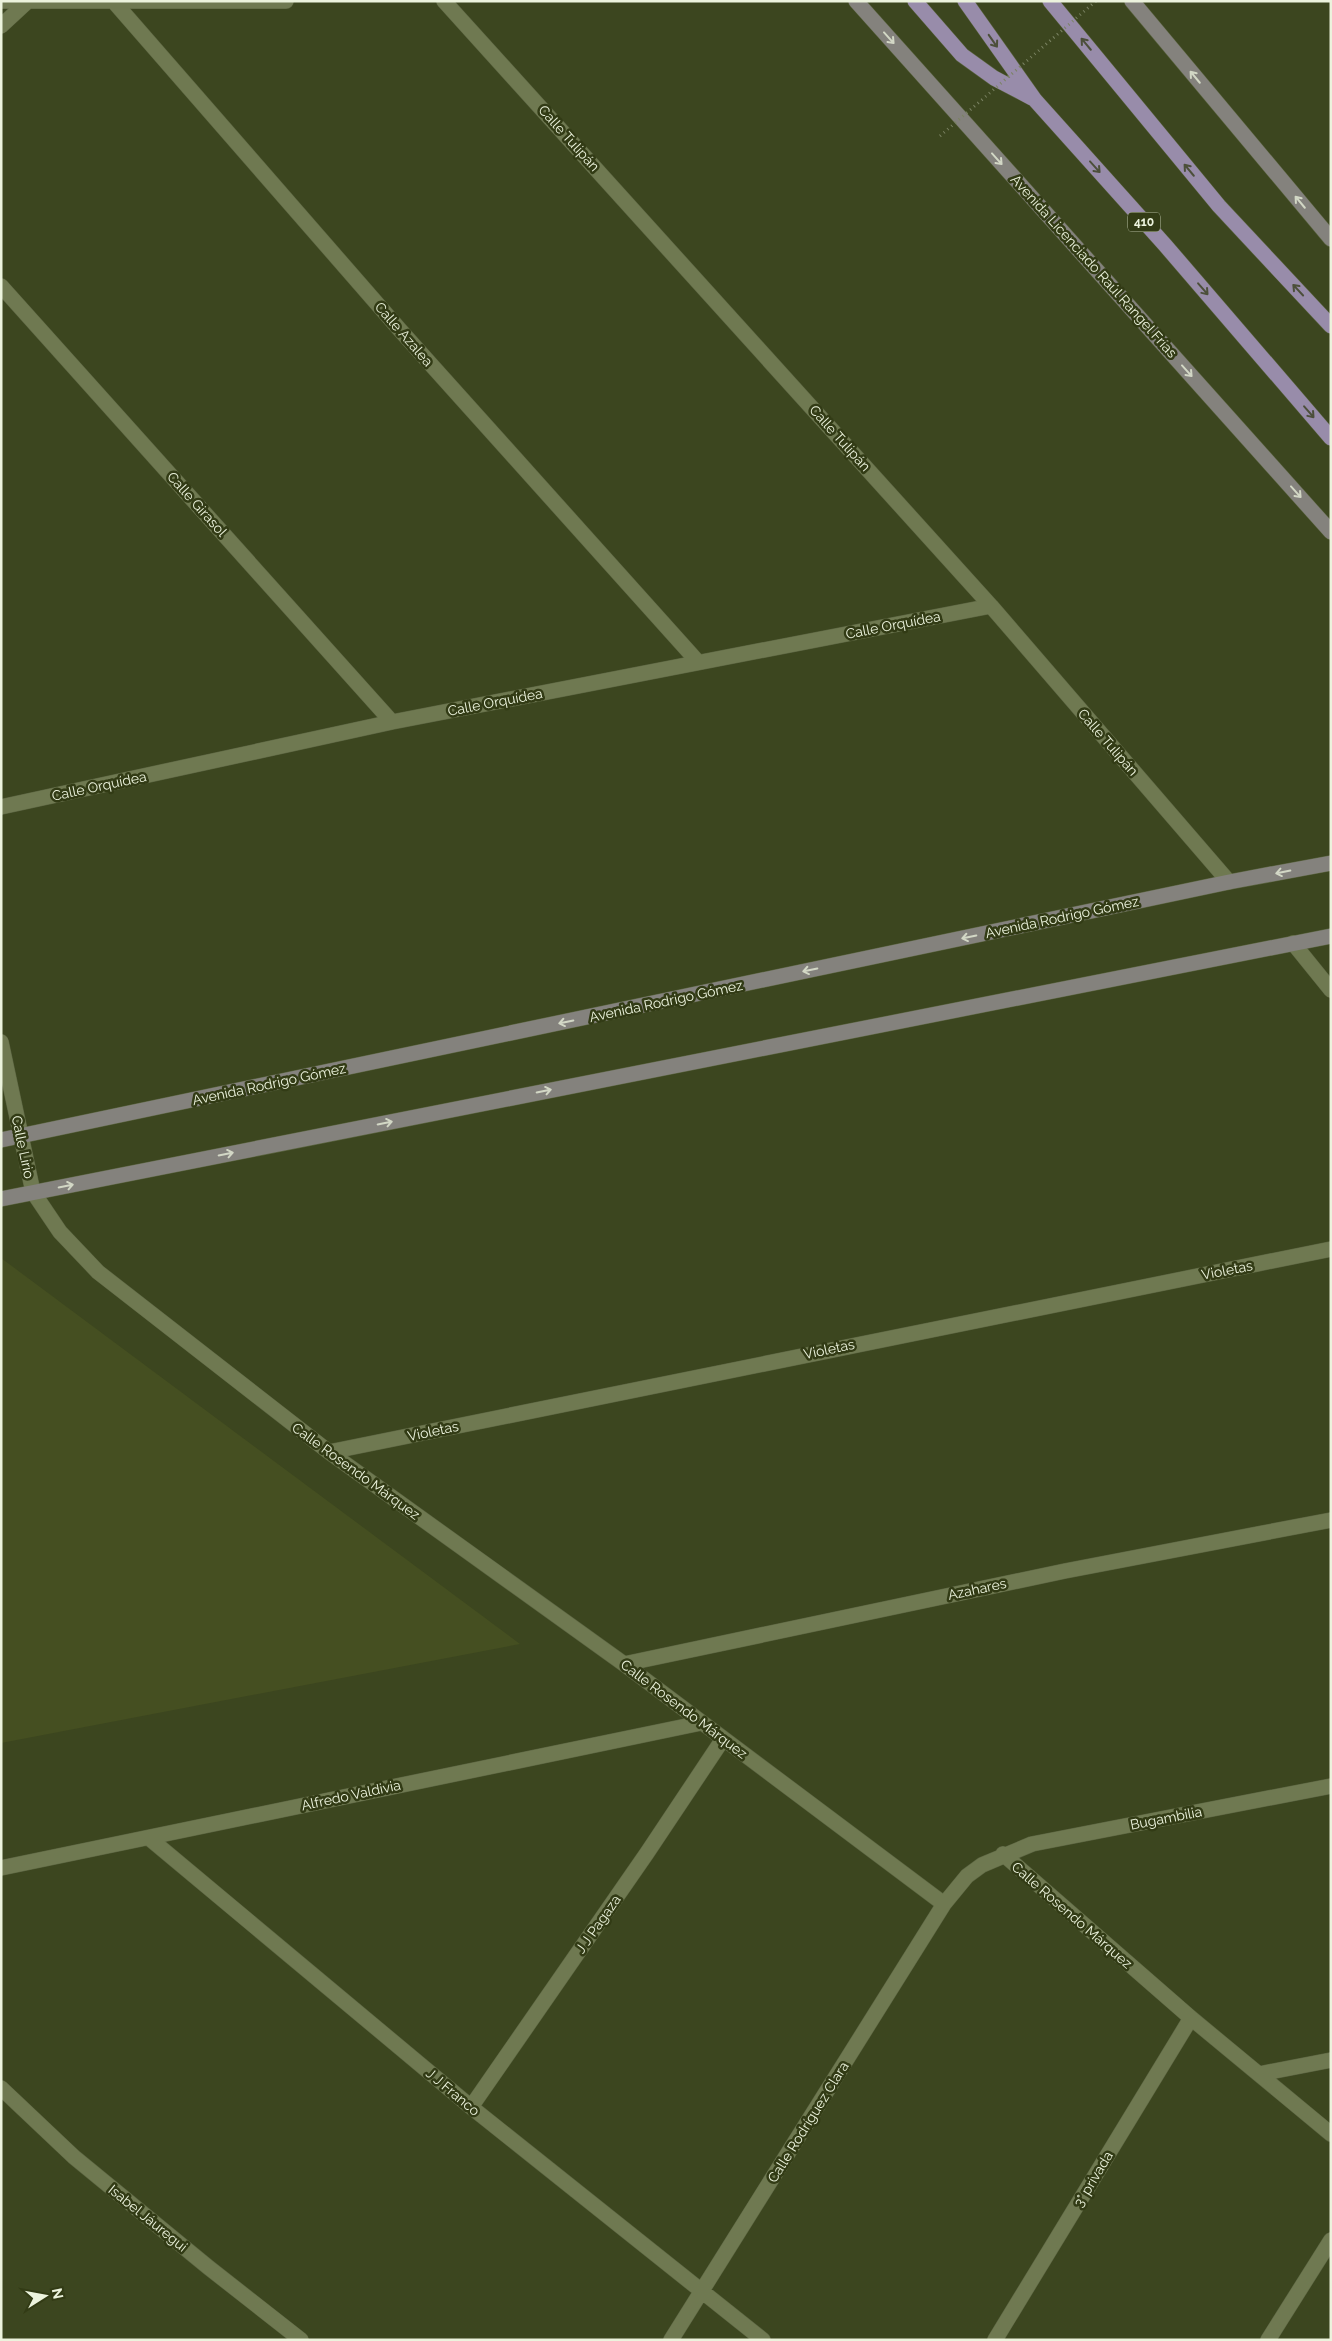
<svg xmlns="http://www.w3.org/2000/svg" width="1332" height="2341" viewBox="0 0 1332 2341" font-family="Raleway,sans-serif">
  <rect width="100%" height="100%" fill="#3c461f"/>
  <path fill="#454f21" d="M1,1258L520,1644L1,1743Z"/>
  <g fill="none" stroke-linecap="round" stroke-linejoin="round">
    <defs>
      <path id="street" d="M3,1H286
        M444,1L991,606L1229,882
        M115,3L400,330L698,662
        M1,26L28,1
        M1,286L392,722
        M1,807L392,722L991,606
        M1293,943L1331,990
        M1,1042L33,1192L60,1232L98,1272L329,1452L624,1664L944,1904
        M329,1452L1331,1249
        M624,1664L1065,1571L1331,1520
        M149,1838L471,2107L763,2340
        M1003,1854L1191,2018L1331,2134
        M1,1868L701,1723
        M1259,2074L1331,2060
        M1,2088L74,2157L208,2267L301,2340
        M471,2107L647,1853L723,1739
        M671,2340L944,1904L967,1876L982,1865L1032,1844L1331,1786
        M995,2340L1191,2018
        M1268,2340L1331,2240"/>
      <path id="secondary" d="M856,1L1331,532
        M1132,1L1331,239
        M1,1140L1229,882L1331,863
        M1,1199L1331,936"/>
      <path id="primary" d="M915,1L962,55L994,78L1032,98
        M965,1L1035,100L1165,245L1331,438
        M1050,1L1219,206L1331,326"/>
    </defs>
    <use href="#street" stroke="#5b6441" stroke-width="16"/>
    <use href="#secondary" stroke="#5b6441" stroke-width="16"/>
    <use href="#primary" stroke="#5b6441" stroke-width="16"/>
    <use href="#street" stroke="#6f7951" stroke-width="15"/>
    <use href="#secondary" stroke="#84827d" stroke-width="15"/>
    <use href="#primary" stroke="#988caa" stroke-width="15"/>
    <path stroke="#7b8363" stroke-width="3" stroke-dasharray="1 4" stroke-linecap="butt" d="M940,136L1096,1"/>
  </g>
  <defs><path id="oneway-shaft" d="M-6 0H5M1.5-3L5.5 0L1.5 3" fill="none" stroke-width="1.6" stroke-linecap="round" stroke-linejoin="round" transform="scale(1.25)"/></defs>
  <g stroke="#d2d7c5">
    <use href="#oneway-shaft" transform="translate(889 38) rotate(48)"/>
    <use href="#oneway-shaft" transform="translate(1195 77) rotate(-130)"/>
    <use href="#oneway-shaft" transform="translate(997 159) rotate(48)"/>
    <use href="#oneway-shaft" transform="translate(1300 202) rotate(-130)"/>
    <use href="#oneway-shaft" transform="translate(1187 371) rotate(48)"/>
    <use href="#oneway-shaft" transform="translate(1296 492) rotate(48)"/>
    <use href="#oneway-shaft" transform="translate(1283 872) rotate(169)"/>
    <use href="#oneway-shaft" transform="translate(969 937) rotate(168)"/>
    <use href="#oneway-shaft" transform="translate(810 970) rotate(168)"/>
    <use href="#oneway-shaft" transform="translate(566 1022) rotate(168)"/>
    <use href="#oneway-shaft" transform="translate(544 1091) rotate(-11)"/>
    <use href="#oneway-shaft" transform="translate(385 1123) rotate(-11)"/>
    <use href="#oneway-shaft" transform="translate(226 1154) rotate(-11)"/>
    <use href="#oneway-shaft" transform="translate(66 1186) rotate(-11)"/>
  </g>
  <g stroke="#4c4f3a">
    <use href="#oneway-shaft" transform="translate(993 41) rotate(55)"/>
    <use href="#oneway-shaft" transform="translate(1086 44) rotate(-130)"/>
    <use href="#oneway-shaft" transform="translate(1095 167) rotate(48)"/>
    <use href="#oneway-shaft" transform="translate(1189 170) rotate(-130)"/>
    <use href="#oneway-shaft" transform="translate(1203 289) rotate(49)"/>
    <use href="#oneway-shaft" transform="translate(1298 290) rotate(-133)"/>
    <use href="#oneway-shaft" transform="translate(1309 412) rotate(49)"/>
  </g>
  <g text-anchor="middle" stroke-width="5" stroke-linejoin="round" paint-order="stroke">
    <rect fill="#323b15" stroke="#b4bca1" stroke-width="1" x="1128" y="212.5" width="32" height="19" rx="4"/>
    <g font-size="12" font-weight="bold" fill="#ecf3dd">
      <text x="1144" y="226">410</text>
    </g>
    <g font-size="14" fill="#ecf3dd" stroke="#323b15">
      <text transform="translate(569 138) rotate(48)" y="5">Calle Tulipán</text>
      <text transform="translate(1094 266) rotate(48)" y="5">Avenida Licenciado Raúl Rangel Frías</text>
      <text transform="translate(404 334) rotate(49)" y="5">Calle Azalea</text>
      <text transform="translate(840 438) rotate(48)" y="5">Calle Tulipán</text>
      <text transform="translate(197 504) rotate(48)" y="5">Calle Girasol</text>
      <text transform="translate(893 625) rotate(-11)" y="5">Calle Orquídea</text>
      <text transform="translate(495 702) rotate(-11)" y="5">Calle Orquídea</text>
      <text transform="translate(1108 742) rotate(49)" y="5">Calle Tulipán</text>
      <text transform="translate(99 786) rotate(-12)" y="5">Calle Orquídea</text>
      <text transform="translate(1062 917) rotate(-12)" y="5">Avenida Rodrigo Gómez</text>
      <text transform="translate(666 1001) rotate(-12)" y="5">Avenida Rodrigo Gómez</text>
      <text transform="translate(269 1084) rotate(-12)" y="5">Avenida Rodrigo Gómez</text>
      <text transform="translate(23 1147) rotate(78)" y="5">Calle Lirio</text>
      <text transform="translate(1227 1270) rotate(-11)" y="5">Violetas</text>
      <text transform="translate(829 1349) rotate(-12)" y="5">Violetas</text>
      <text transform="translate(433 1431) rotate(-12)" y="5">Violetas</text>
      <text transform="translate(356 1471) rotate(36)" y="5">Calle Rosendo Márquez</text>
      <text transform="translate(977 1589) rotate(-12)" y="5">Azahares</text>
      <text transform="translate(684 1709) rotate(37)" y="5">Calle Rosendo Márquez</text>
      <text transform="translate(351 1795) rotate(-12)" y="5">Alfredo Valdivia</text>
      <text transform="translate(1166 1818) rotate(-11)" y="5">Bugambilia</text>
      <text transform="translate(1072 1915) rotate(41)" y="5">Calle Rosendo Márquez</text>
      <text transform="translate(598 1924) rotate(-55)" y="5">J J Pagaza</text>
      <text transform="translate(453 2092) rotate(40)" y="5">J J Franco</text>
      <text transform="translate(808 2122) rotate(-58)" y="5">Calle Rodríguez Clara</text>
      <text transform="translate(1093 2179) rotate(-59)" y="5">3° privada</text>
      <text transform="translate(148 2218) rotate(39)" y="5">Isabel Jáuregui</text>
    </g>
  </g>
  <rect width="1332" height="2341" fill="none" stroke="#ecf3dd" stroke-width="5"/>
  <g transform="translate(45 2296) rotate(79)" stroke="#323b15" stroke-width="4" paint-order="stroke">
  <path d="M0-4L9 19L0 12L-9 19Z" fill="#ecf3dd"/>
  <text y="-8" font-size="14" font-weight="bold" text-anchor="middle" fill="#ecf3dd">N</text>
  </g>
</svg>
